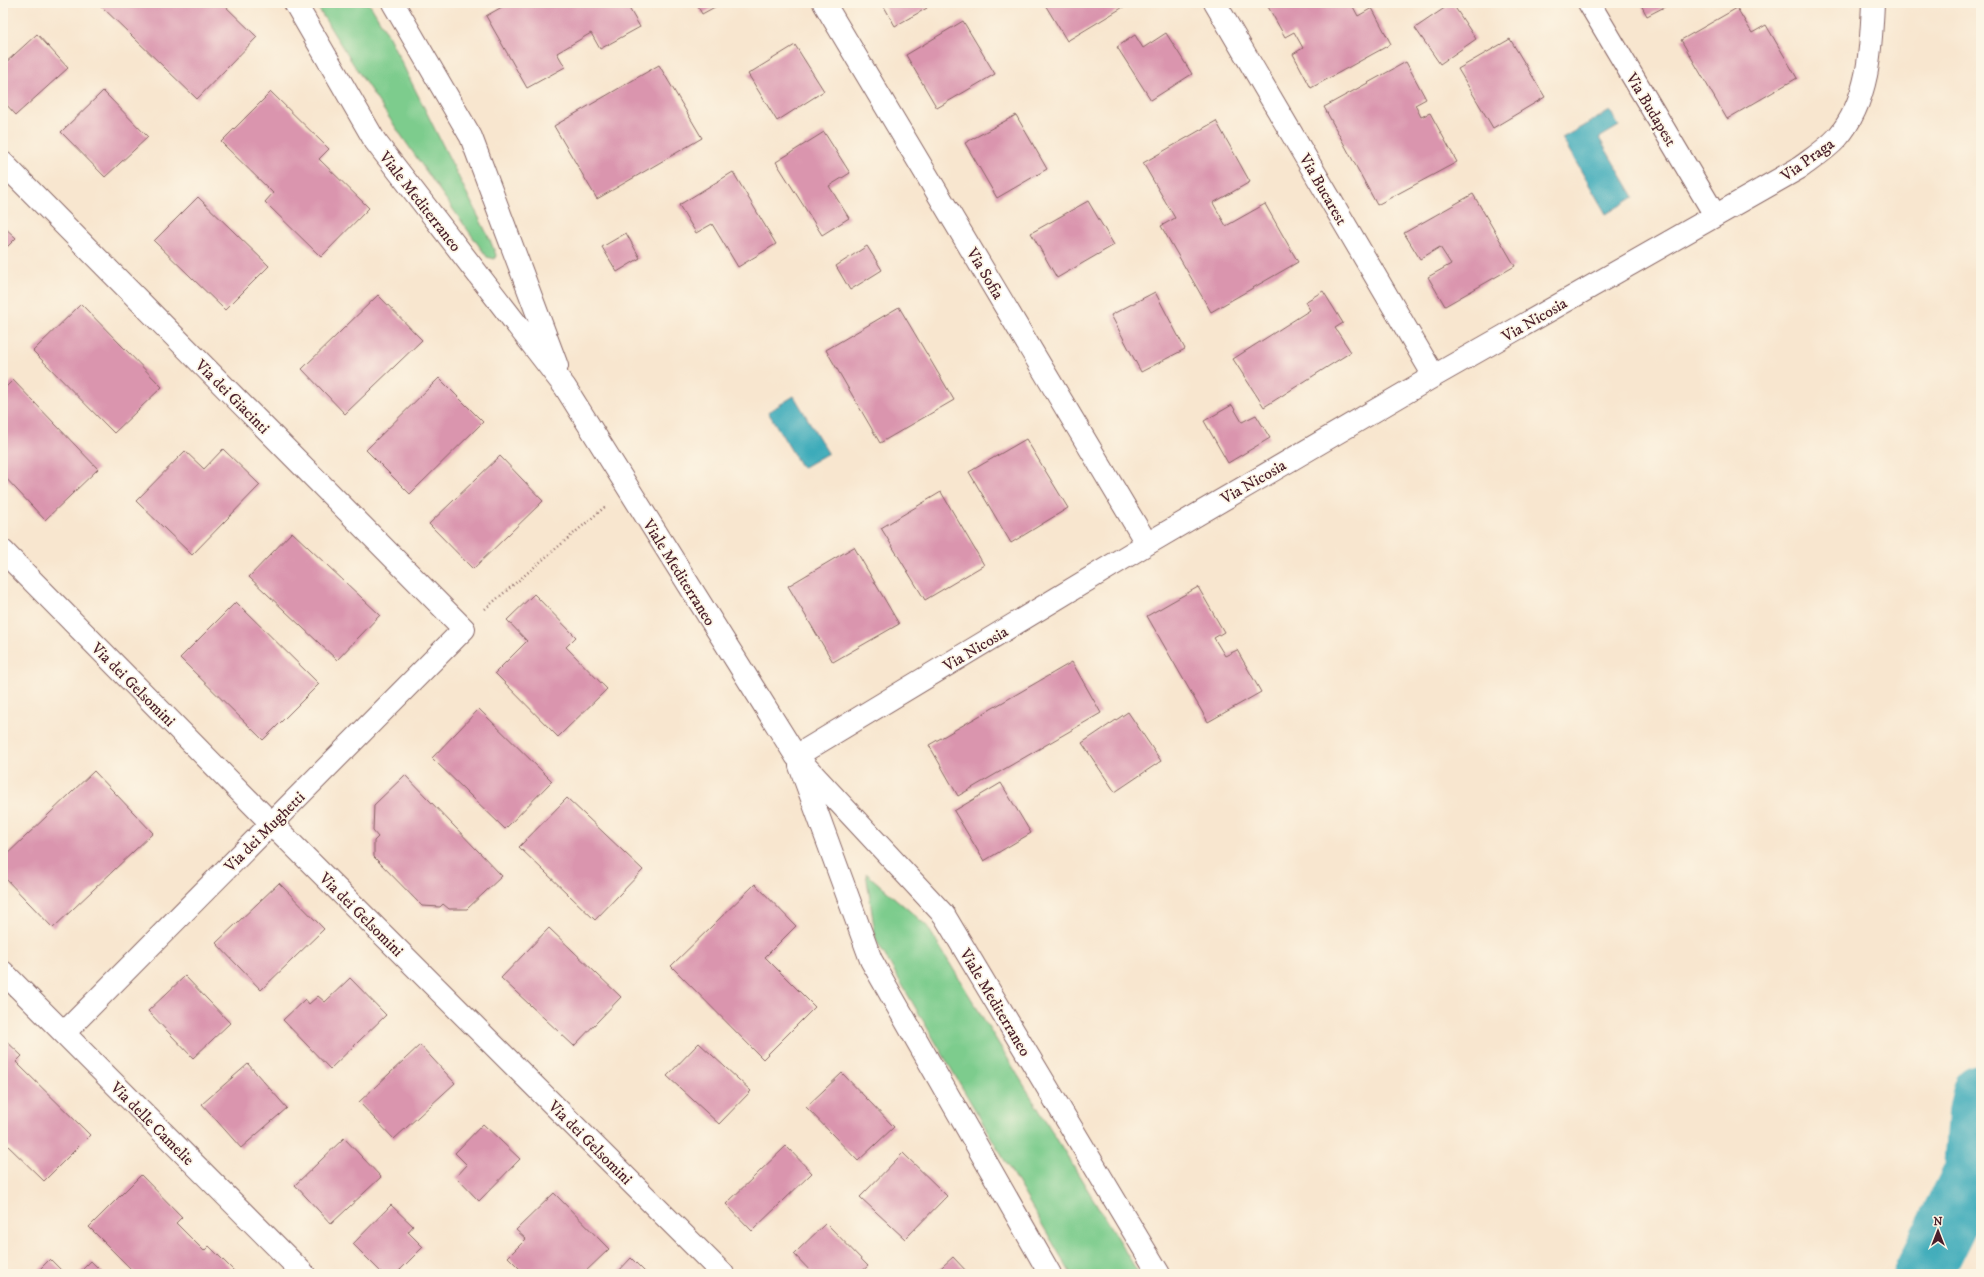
<svg xmlns="http://www.w3.org/2000/svg" width="1984" height="1277" viewBox="0 0 1984 1277" font-family="'IM FELL DW Pica',serif">
  <rect width="100%" height="100%" fill="#fcf5e5"/>
  <filter id="ink" filterUnits="userSpaceOnUse"><feTurbulence type="fractalNoise" baseFrequency=".025" numOctaves="2"/><feDisplacementMap in="SourceGraphic" scale="8" xChannelSelector="R" yChannelSelector="G"/><feConvolveMatrix kernelMatrix="1 2 1 2 8 2 1 2 1" color-interpolation-filters="sRGB"/></filter>
  <filter id="wash" filterUnits="userSpaceOnUse"><feTurbulence type="fractalNoise" baseFrequency=".012" numOctaves="4" result="noise"/><feDisplacementMap in="SourceGraphic" scale="16" xChannelSelector="R" yChannelSelector="G"/><feGaussianBlur stdDeviation="0.9" result="paint"/><feColorMatrix in="noise" values="0 0 0 0 0 0 0 0 0 0 0 0 0 0 0 0 0 1.4 0 .05"/><feComposite in="paint" operator="in"/></filter>
  <g filter="url(#wash)">
    <rect width="100%" height="100%" fill="#f8e6cf"/>
    <path fill="#7dcc8d" stroke="#64765c" d="M315,3H369L387,33L490,240L496,255L495,259L487,257C428,174 368,91 315,3Z
      M866,873L927,926L1139,1274H1071L876,940Z"/>
    <path fill="#3cabba" stroke="#436572" d="M1610,111L1619,126L1599,138L1634,197L1606,214L1562,138Z
      M794,396L828,453L802,468L768,412Z"/>
    <g fill="none" stroke-linecap="round" stroke-linejoin="round">
      <path stroke="#3cabba" stroke-width="58" d="M1922,1274L1973,1172L1977,1113L1981,1094"/>
    </g>
    <g id="blocks">
      <path fill="#da95ae" d="M98,3H222L257,37L197,99Z
        M509,3H626L640,27L600,49L591,33L557,53L565,67L527,88L486,16Z
        M696,3H722L702,14Z
        M882,3H925L927,8L895,26Z
        M1044,3H1130L1067,41Z
        M1266,3H1351L1358,16L1372,8L1391,44L1311,88L1293,54L1303,48L1294,32L1285,37Z
        M1452,3L1476,39L1440,64L1415,28Z
        M1640,3H1672L1647,16Z
        M1737,8L1752,33L1766,25L1797,78L1727,119L1681,40Z
        M963,21L995,74L937,108L906,55Z
        M1166,33L1192,74L1151,100L1117,47L1135,35L1143,48Z
        M37,34L68,68L16,115L3,101V65Z
        M1510,39L1545,97L1493,128L1458,69Z
        M795,45L824,91L777,121L748,74Z
        M1406,62L1426,99L1415,105L1421,117L1430,113L1457,162L1377,205L1324,107Z
        M659,65L702,138L597,199L554,126Z
        M103,91L148,137L105,177L61,132Z
        M271,92L329,149L319,159L369,208L321,257L265,202L273,193L221,142Z
        M1016,115L1047,169L997,198L965,143Z
        M1216,121L1250,182L1213,203L1226,226L1265,204L1298,262L1211,312L1161,226L1175,218L1143,163Z
        M824,132L850,173L829,186L849,218L822,235L776,162Z
        M733,172L776,244L738,267L712,224L696,233L679,205Z
        M1473,194L1515,266L1445,306L1428,277L1451,264L1440,247L1420,259L1404,233Z
        M198,197L269,266L225,310L154,241Z
        M1088,201L1114,245L1057,278L1031,233Z
        M3,226L16,238L3,251Z
        M626,233L640,258L617,272L602,247Z
        M867,246L882,270L850,290L836,266Z
        M1323,291L1343,323L1335,328L1351,352L1264,407L1233,359L1310,310L1305,302Z
        M1155,292L1185,349L1141,372L1111,315Z
        M378,295L422,340L345,414L302,369Z
        M81,304L162,387L114,433L33,351Z
        M899,307L954,400L880,443L826,350Z
        M439,378L483,422L410,494L366,450Z
        M13,380L98,469L45,520L3,475V390Z
        M1232,405L1242,422L1256,415L1270,438L1228,463L1204,421Z
        M1026,439L1068,508L1011,543L969,472Z
        M223,449L260,485L192,555L136,501L185,451L204,469Z
        M500,456L543,501L473,569L429,524Z
        M941,492L984,565L925,600L881,528Z
        M292,532L380,615L337,660L249,577Z
        M854,547L899,624L833,662L788,586Z
        M1198,587L1224,632L1214,638L1225,656L1237,650L1261,692L1208,722L1147,616Z
        M534,594L576,637L566,647L607,689L558,737L495,673L527,641L507,620Z
        M236,602L319,684L263,740L180,658Z
        M1072,662L1101,713L958,796L929,745Z
        M479,709L552,781L505,829L432,758Z
        M1128,712L1161,761L1115,792L1082,743Z
        M94,771L153,833L53,928L3,876V858Z
        M405,775L502,876L467,909H449L443,904L440,907L422,906L374,857V841L378,837L373,831L374,805Z
        M1001,783L1031,833L984,861L954,811Z
        M567,798L643,870L595,920L519,847Z
        M279,883L324,929L261,990L216,943Z
        M755,884L796,926L765,957L815,1007L763,1059L671,966Z
        M549,928L621,997L574,1046L501,978Z
        M185,976L230,1023L193,1058L148,1011Z
        M350,978L386,1015L330,1069L283,1020L305,999L309,1004L318,996L325,1002Z
        M3,1038L22,1056L16,1062L90,1135L44,1181L3,1141Z
        M699,1043L751,1091L719,1124L667,1076Z
        M420,1045L455,1083L394,1139L359,1102Z
        M248,1064L287,1108L241,1148L202,1104Z
        M842,1073L894,1127L858,1161L806,1107Z
        M483,1124L520,1159L479,1201L456,1177L467,1165L455,1153Z
        M344,1138L381,1177L331,1224L295,1185Z
        M786,1146L812,1173L752,1231L726,1204Z
        M903,1153L947,1196L905,1239L860,1197Z
        M141,1175L182,1217L176,1223L204,1251L209,1246L237,1274H136L89,1227Z
        M554,1193L609,1249L583,1274H525L508,1257L526,1239L516,1230Z
        M391,1205L413,1226L408,1232L423,1247L396,1274H383L353,1244Z
        M826,1223L868,1266L859,1274H813L794,1254Z
        M953,1257L969,1274H934Z
        M631,1258L647,1274H616Z
        M50,1259L65,1274H35Z
        M91,1261L104,1274H78Z"/>
    </g>
  </g>
  <g filter="url(#ink)">
    <use href="#blocks" fill-opacity="0" stroke="#876564" stroke-width="1"/>
    <g fill="none" stroke-linecap="round" stroke-linejoin="round">
      <defs>
        <path id="minor" d="M295,3L375,141L565,387L796,756L944,915L1159,1274
          M393,3L471,137L557,366
          M824,3L1147,544
          M1215,3L1434,376
          M1589,3L1715,215
          M3,163L464,629L64,1033
          M3,551L271,823L723,1274
          M796,756L1147,544L1434,376L1801,167C1813,158 1827,149 1837,138C1869,101 1871,49 1873,3
          M800,766L871,960L1050,1274
          M3,972L304,1274"/>
      </defs>
      <use href="#minor" stroke="#876564" stroke-width="24"/>
      <path stroke="#876564" stroke-width="2.5" stroke-dasharray="1 3" stroke-linecap="butt" d="M485,609L606,506"/>
      <use href="#minor" stroke="#fff" stroke-width="22"/>
    </g>
  </g>
  <g text-anchor="middle" stroke-width="3.5" stroke-linejoin="round" paint-order="stroke">
    <g font-size="16" fill="#4a1f2b" stroke="#fcf5e5">
      <text transform="translate(1652 109) rotate(59)" y="6">Via Budapest</text>
      <text transform="translate(1807 159) rotate(-36)" y="6">Via Praga</text>
      <text transform="translate(1324 189) rotate(60)" y="6">Via Bucarest</text>
      <text transform="translate(421 201) rotate(52)" y="6">Viale Mediterraneo</text>
      <text transform="translate(986 273) rotate(59)" y="6">Via Sofia</text>
      <text transform="translate(1534 319) rotate(-30)" y="6">Via Nicosia</text>
      <text transform="translate(233 396) rotate(45)" y="6">Via dei Giacinti</text>
      <text transform="translate(1253 481) rotate(-30)" y="6">Via Nicosia</text>
      <text transform="translate(680 572) rotate(58)" y="6">Viale Mediterraneo</text>
      <text transform="translate(975 648) rotate(-31)" y="6">Via Nicosia</text>
      <text transform="translate(134 684) rotate(45)" y="6">Via dei Gelsomini</text>
      <text transform="translate(264 831) rotate(-45)" y="6">Via dei Mughetti</text>
      <text transform="translate(362 914) rotate(45)" y="6">Via dei Gelsomini</text>
      <text transform="translate(996 1002) rotate(59)" y="6">Viale Mediterraneo</text>
      <text transform="translate(153 1123) rotate(45)" y="6">Via delle Camelie</text>
      <text transform="translate(591 1142) rotate(45)" y="6">Via dei Gelsomini</text>
    </g>
  </g>
  <rect width="1984" height="1277" fill="none" stroke="#fcf5e5" stroke-width="16"/>
  <g transform="translate(1938 1231)" stroke="#fcf5e5" stroke-width="3" paint-order="stroke">
  <path d="M0-3L7 15L0 10L-7 15Z" fill="#4a1f2b"/>
  <text y="-6" font-size="11" font-weight="bold" text-anchor="middle" fill="#4a1f2b">N</text>
  </g>
</svg>
